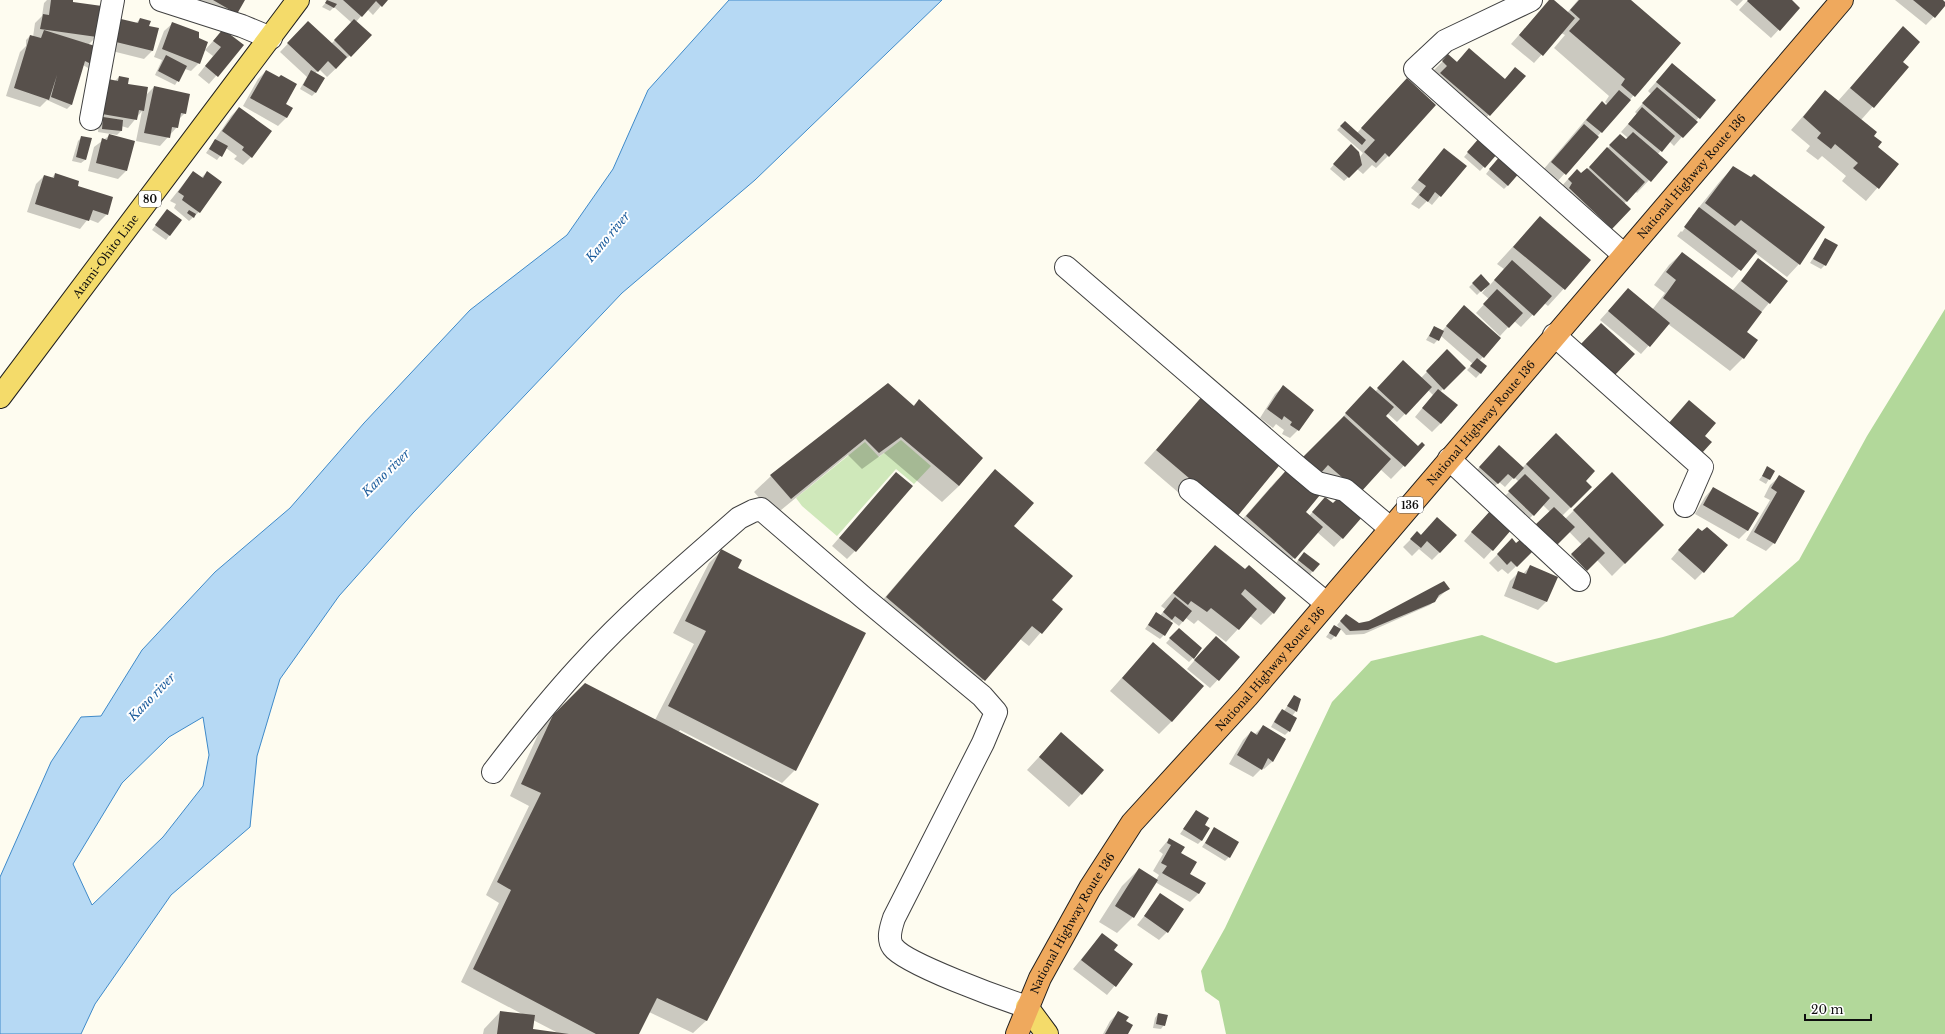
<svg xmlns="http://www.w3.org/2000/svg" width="1945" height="1034" viewBox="0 0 1945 1034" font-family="'Libre Baskerville',serif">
  <rect width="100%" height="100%" fill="#fefcf0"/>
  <path fill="#cfe8ba" d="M901,440L931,466L914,484L896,469L837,536L802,506L796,498L865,442L879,457Z"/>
  <path fill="#b2d89a" d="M1945,309V1034H1226L1219,1001L1205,991L1201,971L1225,928L1332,702L1371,661L1482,635L1556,663L1663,637L1733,617L1799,560L1867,436Z"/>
  <path fill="#b6d9f4" stroke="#3f8ac9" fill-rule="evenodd" d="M729,0H942L755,180L622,293L413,513L339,596L280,679L257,756L250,827L171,895L95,1004L81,1034H0V877L51,762L81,717L101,716L142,650L215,572L290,508L364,423L470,310L567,235L613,169L648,90ZM203,717L209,755L203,786L163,837L92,905L73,864L122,783L169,737Z"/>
  <path fill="#0003" fill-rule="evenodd" d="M47,0H72V3L96,37L88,45L92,64L88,68L83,65L71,105L67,109L47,100L40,107L6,96L20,52L26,46V40L30,36L33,37L35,23L42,16L44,3Z
    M190,0H244L236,13Z
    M325,0H386L373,15L367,9L356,22L370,36L327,77L319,69L315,74L316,92L312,96L300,89L307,77L280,52L300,31L331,44L352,23L334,7L330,11L322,7L327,1Z
    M1550,0L1567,13L1578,0H1629L1680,43L1557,182L1543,170L1593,111L1602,103L1605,106L1607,104L1605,102L1609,96L1554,48L1565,35L1561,33L1534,63L1511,44Z
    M1730,0H1743L1737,6Z
    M1748,0H1790L1799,8L1771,38L1739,10Z
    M1895,0H1941L1945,5L1926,25Z
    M140,19L148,27L152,51L144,59L108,50L113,28L121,20L136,23Z
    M173,23L199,63L191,71L185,69L175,85L155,75L162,60L154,57L164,31Z
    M1903,28L1902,62L1908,67L1861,120L1872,136L1877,147L1898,164L1866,201L1842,181L1846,176L1822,156L1818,160L1806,151L1810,146L1791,130L1825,91L1838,101Z
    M223,30L242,46L209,84L198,75L213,56L205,50Z
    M1469,49L1504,80L1515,69L1524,76L1477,128L1430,74L1448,56L1456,63Z
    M266,71L285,104L291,108L286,118L278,126L243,106L258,79Z
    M1664,73L1714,100L1674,146L1669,141L1657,155L1666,162L1637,193L1635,191L1624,204L1612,228L1604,236L1560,188L1569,178L1581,174L1587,170L1620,135L1626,140L1628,138L1621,132L1637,114L1635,112L1651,94L1648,91Z
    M119,77L127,85L146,95L154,87L185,113L178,120L177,127L160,146L136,141L142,111L128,128L121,126V131L117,135L98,132L99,123L115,81Z
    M1395,92L1388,156L1376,168L1372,165L1363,174L1357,169L1344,181L1330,169L1347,149L1359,158L1363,153L1337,130L1341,126L1357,133Z
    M239,108L251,157L243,165L234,159L237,156L226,148L217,160L206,153L231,116Z
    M110,135L126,171L118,179L88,171L94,147Z
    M82,137L85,160L81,163L72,161L78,141Z
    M1476,143L1496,153L1480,171L1464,157Z
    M1444,149L1465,166L1432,205L1427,201L1419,209L1411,204L1419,194L1411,188Z
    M1497,160L1508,185L1504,189L1486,174Z
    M1733,168L1799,264L1787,277L1754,252L1732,278L1677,236L1681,231L1682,232L1694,216H1692L1721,180Z
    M193,172L201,178L207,172L199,212L189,221L174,208L176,204L170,201Z
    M55,174L77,186L107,214L98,223L88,219L80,229L27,212L36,184L44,176L51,179Z
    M167,210L181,220L166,240L152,230Z
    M1540,217L1590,260L1548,306L1544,303L1521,327L1514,321L1500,336L1476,313L1489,299L1482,293L1486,288L1485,287L1477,295L1469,287L1481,276L1490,285L1504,269L1497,264Z
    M1825,239V265L1821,269L1810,263Z
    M1682,253L1732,291L1758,260L1769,303L1745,332L1756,340L1743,358L1730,371L1668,324L1641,354L1600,320L1628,289L1652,310L1665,293L1654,285L1669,265Z
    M1456,315L1483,357L1479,361L1486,367L1476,378L1467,370L1473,364L1441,336L1434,344L1426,340L1434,327L1442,331Z
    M1447,351L1464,368L1440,392L1441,423L1432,432L1415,417L1433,395L1428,390L1397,422L1387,413L1384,416L1418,447L1424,445L1391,479L1380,469L1360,493L1362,516L1334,547L1317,532L1282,571L1234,529L1276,481L1289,469L1291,471L1334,427L1358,400L1375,392L1395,370L1421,378ZM1307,485L1339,498L1332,504L1325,498L1309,516L1304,512Z
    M1284,386L1298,430L1290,438L1282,434L1284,430L1276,424L1273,428L1260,418L1275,394Z
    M1204,396L1222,530L1144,463Z
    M919,400L982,458L959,486L942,502L884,453L862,469L848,455L775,515L754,492L771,476L913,406Z
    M1556,434L1584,481L1591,487L1562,516L1565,519L1612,473L1663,525L1612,576L1597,560L1578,578L1563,563L1582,545L1550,512L1543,505L1525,523L1501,500L1519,482L1514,477L1505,487L1499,482L1489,492L1472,475L1491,455L1522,468Z
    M1768,468L1774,471L1766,484L1759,480Z
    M995,470L1013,526L1051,600L1061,609L1029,646L1020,639L972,692L874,610Z
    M1779,477L1774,543L1766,551L1746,540L1770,500L1764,497L1770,485Z
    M888,482L855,551L847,559L832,546Z
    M1713,488L1757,513L1747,531L1739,539L1695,514L1705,497Z
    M1482,520L1511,529L1484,559L1464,541Z
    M1429,526L1440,552L1432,560L1419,549L1412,556L1403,547L1417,533L1420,536Z
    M1690,537L1703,572L1695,580L1671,559Z
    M1512,540L1516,544L1532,551L1508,574L1502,569L1498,572L1489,563Z
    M1215,546L1245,570L1273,613L1261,625L1250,616L1226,642L1198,620L1194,624L1186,618L1179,626L1171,620L1164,635L1160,639L1145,629L1156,613L1160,616L1165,609L1161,606Z
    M721,551L737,568L795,770L782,783L680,730L679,732L817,804L706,1021L693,1033L649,1012L638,1034H483L484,1029L500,1012L524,1015L461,982L499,903L486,895L529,806L510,796L541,728L585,684L655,720L694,644L673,633L709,563ZM533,1020L558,1033L532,1030Z
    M1300,557L1318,564L1309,576L1295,565Z
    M1530,566L1546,602L1538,610L1504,596L1510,581L1519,572L1523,574Z
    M1448,589L1430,605L1364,634L1346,635L1337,625L1346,615L1359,624L1369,622Z
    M1334,626L1335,636L1331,640L1326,637Z
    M1179,629L1193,658L1189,662L1166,643Z
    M1153,643L1172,721L1159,734L1110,691Z
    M1208,645L1239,657L1210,688L1187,669Z
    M1294,696L1296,711L1292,716L1289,731L1285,735L1271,727L1278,714L1282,710L1284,711Z
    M1263,726L1273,761L1264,769L1262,768L1253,777L1229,764L1243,740L1251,732L1255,734Z
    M1061,733L1081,794L1069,807L1027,770Z
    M1196,811L1203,825L1202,840L1198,844L1180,834Z
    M1214,829L1229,857L1225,861L1202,847Z
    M1169,839L1180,853L1188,874L1204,883L1198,894L1190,902L1155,882L1133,917L1117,933L1099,922L1122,886L1139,869L1156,880L1159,875L1153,871L1163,854L1159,851Z
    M1161,895L1167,932L1159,940L1137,925Z
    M1102,934L1113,950L1132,965L1107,995L1073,969Z
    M1119,1012L1125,1022L1127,1034H1103L1110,1021Z
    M1158,1014L1164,1025L1161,1029L1153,1028L1155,1018Z"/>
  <path fill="#57504b" d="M51,0H73V2L102,6L97,37L40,29L43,14L49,15Z
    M213,0H245L237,14Z
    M327,0L337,4L334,8L325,3Z
    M343,0H388L382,7L376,1L362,17Z
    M1549,0H1554L1575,18L1543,56L1519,35Z
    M1579,0H1631L1681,43L1635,97L1621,85L1625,79L1569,31L1580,19L1570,10Z
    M1748,0H1792L1800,8L1780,31L1747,1Z
    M1913,0H1943L1945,2V6L1935,18Z
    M140,18L151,21L149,26L159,28L153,51L116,42L121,19L138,23Z
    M354,19L372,35L351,57L334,40Z
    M308,21L347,57L336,69L328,61L318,72L287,43Z
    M172,22L199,32V38L208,42L200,64L162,49Z
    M1903,26L1920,42L1903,62L1909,67L1874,108L1850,88Z
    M223,29L244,45L218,77L205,66L221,47L213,41Z
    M44,30L95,46L93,65L85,61L72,105L51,97L57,75L49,100L14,88L28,42L64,54L28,42L30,35L41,38Z
    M1469,48L1505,79L1515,67L1526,76L1490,116L1440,73L1447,66L1442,61L1448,54L1457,62Z
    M166,55L187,66L179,82L158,71Z
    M1672,63L1716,100L1700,119L1656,82Z
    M266,70L279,77L281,75L297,84L286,104L293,108L287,118L250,98Z
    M311,70L325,78L316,93L303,85Z
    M119,76L129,78L128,84L148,87L144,111L139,110L137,120L102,114L108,79L118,81Z
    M1407,78L1436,105L1389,157L1385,153L1376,163L1364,152L1375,140L1361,128Z
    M154,86L190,94L186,114L181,113L178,128L172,127L170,138L144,133Z
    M1657,87L1698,122L1683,138L1642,103Z
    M1619,90L1631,100L1602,133L1586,120L1602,101L1606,105Z
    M1825,90L1877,132L1874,136L1882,142L1878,147L1899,164L1879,189L1853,168L1858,163L1835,144L1831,149L1817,138L1821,133L1803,117Z
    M239,107L272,131L252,158L242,150L244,147L222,131Z
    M1642,107L1675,136L1662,152L1628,124Z
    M103,117L123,120L122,131L102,129Z
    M1345,121L1366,140L1362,145L1340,126Z
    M1584,124L1599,137L1566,175L1551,162Z
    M1633,132L1668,162L1651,182L1609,145L1620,134L1626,139Z
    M109,134L135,141L127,171L96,163L102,138L107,140Z
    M81,136L92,138L86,160L76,157Z
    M1480,137L1498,153L1485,168L1467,152Z
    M215,139L228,146L222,157L209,149Z
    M1351,144L1359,152L1362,165L1349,178L1333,164Z
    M1607,147L1645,182L1627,202L1589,167Z
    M1444,148L1467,166L1441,197L1435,192L1428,202L1419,195L1426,186L1418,180Z
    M1501,155L1521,171L1508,186L1489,169Z
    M1733,166L1751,177L1754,174L1825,227L1800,265L1741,220L1735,226L1705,203Z
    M1587,168L1631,209L1612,229L1569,188L1572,183L1568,179L1577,169L1581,173Z
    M193,171L203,178L207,171L222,182L200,213L182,200L184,196L178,192Z
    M55,173L79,181L78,186L113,197L108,215L93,210L89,221L35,204L44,175L54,178Z
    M1699,207L1757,251L1741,271L1684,227Z
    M167,209L182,220L170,236L155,225Z
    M189,210L196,214L194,218L187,213Z
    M1540,216L1591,260L1565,290L1513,247Z
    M1825,238L1838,245L1826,266L1813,259Z
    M1682,252L1762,312L1747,332L1758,340L1744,359L1663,298L1676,280L1666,272Z
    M1758,258L1788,281L1770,304L1741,281Z
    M1512,260L1552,296L1534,316L1494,280Z
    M1481,274L1490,284L1481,292L1472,283Z
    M1628,288L1670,323L1650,347L1608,311Z
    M1497,289L1523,313L1509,328L1483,304Z
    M1464,305L1501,338L1484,358L1446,326Z
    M1601,323L1635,354L1614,376L1580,345Z
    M1434,326L1444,331L1439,341L1429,336Z
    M1447,349L1466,368L1444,390L1426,371Z
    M1477,358L1487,366L1481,374L1470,366Z
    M1403,360L1432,387L1406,415L1377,388Z
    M888,383L914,406L919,399L983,458L959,486L901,437L879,453L865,439L791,499L770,475Z
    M1283,385L1314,410L1299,431L1290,425L1292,422L1284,416L1282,420L1267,409Z
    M1370,386L1394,407L1386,416L1418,446L1422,442L1425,445L1405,467L1345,413Z
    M1438,389L1458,405L1441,424L1422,408Z
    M1204,394L1283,461L1236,518L1156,450Z
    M1689,400L1716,423L1705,436L1712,442L1702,453L1668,424Z
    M1344,416L1391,459L1360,493L1328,465L1320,474L1302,458Z
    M1556,433L1595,471L1586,481L1592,487L1571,508L1526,464Z
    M1499,445L1524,468L1514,479L1508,474L1498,484L1479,467Z
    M1767,466L1775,471L1770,480L1762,476Z
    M1289,467L1320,495L1306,512L1323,527L1295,559L1246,516Z
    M995,469L1034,503L1014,526L1073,576L1052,600L1063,609L1042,634L1032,626L985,681L886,597Z
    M896,472L913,486L856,552L839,538Z
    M1612,472L1664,525L1625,564L1573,510Z
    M1525,474L1550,498L1534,516L1508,491Z
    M1779,475L1805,491L1775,544L1754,532L1777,492L1771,488Z
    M1713,487L1759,513L1748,531L1703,505Z
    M1340,496L1363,516L1343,539L1312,512L1325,497L1333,503Z
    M1554,507L1575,527L1556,546L1535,525Z
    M1491,510L1512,529L1493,551L1471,532Z
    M1437,517L1457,535L1440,553L1427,541L1421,548L1410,539L1417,531L1421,535Z
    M1707,527L1728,545L1704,573L1678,550L1698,528L1702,531Z
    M1589,537L1605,553L1587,571L1571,554Z
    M1512,538L1516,543L1521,539L1533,551L1517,567L1511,561L1507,565L1497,554Z
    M1215,545L1245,569L1249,565L1286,598L1274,614L1245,589L1241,594L1257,609L1239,630L1211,608L1207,612L1191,601L1188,605L1173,593Z
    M721,549L742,560L738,568L866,633L796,771L668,706L706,631L685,621Z
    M1304,552L1320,564L1313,572L1298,560Z
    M1530,565L1558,577L1547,602L1512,588L1518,571L1526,574Z
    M1444,581L1450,589L1439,595L1435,602L1368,630L1350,631L1340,621L1346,614L1359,623L1369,621Z
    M1175,597L1192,611L1183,622L1175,616L1172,620L1163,612Z
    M1156,612L1173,623L1165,636L1148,625Z
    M1334,625L1341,629L1336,637L1329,633Z
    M1179,628L1202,648L1194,659L1169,638Z
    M1216,636L1240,657L1219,681L1194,660Z
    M1153,642L1204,686L1172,722L1122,678Z
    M585,683L819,804L707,1021L657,998L639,1034H596L473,969L511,890L497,882L541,793L521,784L553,715Z
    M1294,695L1301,699L1297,712L1287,706Z
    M1282,709L1297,718L1290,732L1274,722Z
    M1263,725L1286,739L1273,762L1268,758L1262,770L1237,755L1251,731L1257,735Z
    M1061,732L1104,770L1082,795L1039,757Z
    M1196,810L1209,818L1205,825L1210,828L1202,841L1183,829Z
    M1214,827L1239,842L1230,858L1205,843Z
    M1169,838L1185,847L1181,853L1197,862L1190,874L1206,883L1199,894L1162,873L1167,866L1161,863L1171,845L1167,843Z
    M1139,868L1158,880L1134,918L1115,906Z
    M1160,893L1184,909L1168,933L1144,916Z
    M1102,933L1118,945L1114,950L1133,964L1116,987L1081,960Z
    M500,1011L535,1015L533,1029L569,1034H497Z
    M1118,1011L1129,1017L1126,1021L1133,1025L1128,1034H1105Z
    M1158,1013L1168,1015L1165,1026L1156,1024Z"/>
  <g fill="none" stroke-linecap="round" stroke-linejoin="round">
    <defs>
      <path id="minor" d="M161,0L242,26L271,38
        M1531,0L1445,41L1415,69L1624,255
        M91,119L113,0
        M1066,267L1299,468L1317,483L1345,490L1390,528
        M1554,335L1702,467L1685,506
        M1449,459L1579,580
        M1190,490L1326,603
        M493,772C522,734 553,695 586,660C633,609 687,564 739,518L753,511L761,509L864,598L982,696L996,712L983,743L894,918C891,927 887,939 893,947C905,964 1003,999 1027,1007"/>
      <g id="major">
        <path id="s1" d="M0,397L298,0"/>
        <path d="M1027,1007L1047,1034"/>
      </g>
      <g id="highway">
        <path id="s2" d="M1017,1034L1040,978L1090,888L1132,823L1247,697L1842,0"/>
      </g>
    </defs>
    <use href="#minor" stroke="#414141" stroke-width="24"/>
    <use href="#major" stroke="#1f1f1f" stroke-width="24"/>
    <use href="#highway" stroke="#1f1f1f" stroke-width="24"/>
    <use href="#minor" stroke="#fff" stroke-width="22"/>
    <use href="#major" stroke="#f4db6a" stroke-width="22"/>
    <use href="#highway" stroke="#efa95d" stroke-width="22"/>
  </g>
  <g text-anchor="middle" stroke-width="4" stroke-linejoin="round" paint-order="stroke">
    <g fill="#fff" stroke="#565656" stroke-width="1">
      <rect x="139" y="191" width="22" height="16" rx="3"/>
      <rect x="1397" y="497" width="26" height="16" rx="3"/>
    </g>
    <g font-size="10" font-weight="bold" fill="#0e0e0e">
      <text x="150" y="203">80</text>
      <text x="1410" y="509">136</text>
    </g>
    <g font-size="11" fill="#0e0e0e" stroke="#fff">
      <text dy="4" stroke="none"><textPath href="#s2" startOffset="1096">National Highway Route 136</textPath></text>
      <text dy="4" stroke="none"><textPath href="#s1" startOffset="176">Atami-Ohito Line</textPath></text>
      <text dy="4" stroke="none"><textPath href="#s2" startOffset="772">National Highway Route 136</textPath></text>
      <text dy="4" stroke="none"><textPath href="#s2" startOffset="448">National Highway Route 136</textPath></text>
      <text dy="4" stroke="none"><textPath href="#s2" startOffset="124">National Highway Route 136</textPath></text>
    </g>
    <g font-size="12" font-style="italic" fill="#1b5c9c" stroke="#fff">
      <text transform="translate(608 237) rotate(-50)" y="4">Kano river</text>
      <text transform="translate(386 473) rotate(-44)" y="4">Kano river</text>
      <text transform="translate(152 697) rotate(-46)" y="4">Kano river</text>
    </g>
  </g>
  <path d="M1805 1014v6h66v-6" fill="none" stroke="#0e0e0e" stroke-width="2"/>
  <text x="1811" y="1014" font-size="12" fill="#0e0e0e" stroke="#ffffff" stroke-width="3" paint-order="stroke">20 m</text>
</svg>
